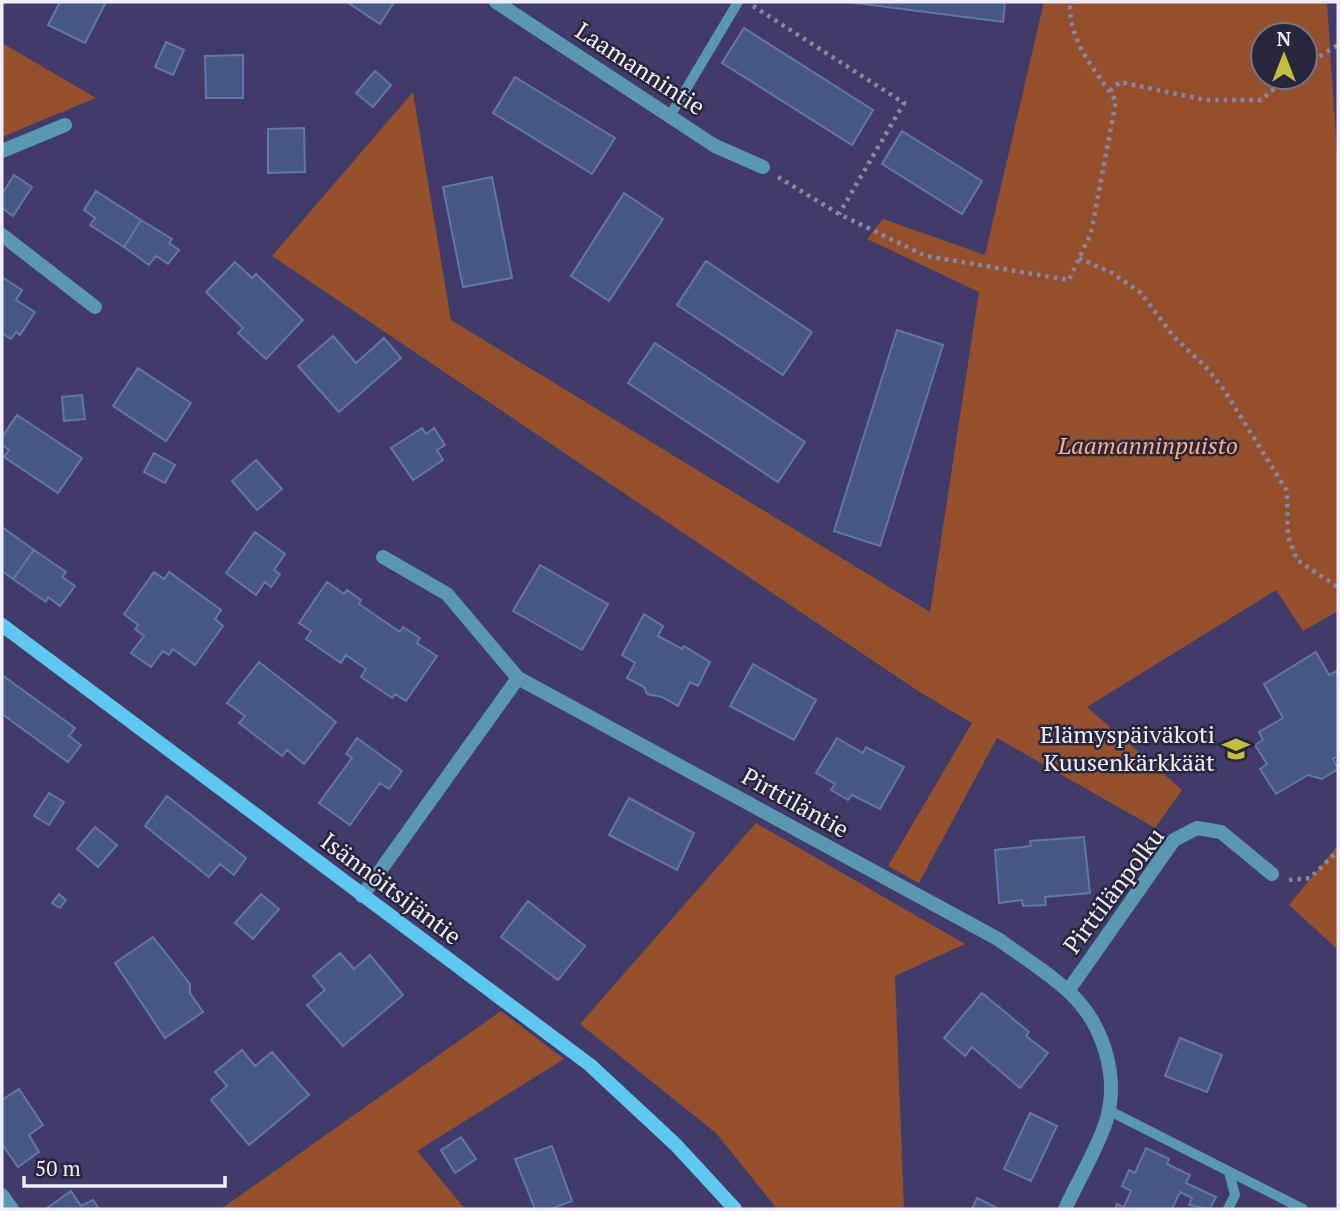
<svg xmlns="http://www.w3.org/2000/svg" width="1340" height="1211" viewBox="0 0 1340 1211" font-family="'PT Serif',serif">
  <rect width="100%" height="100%" fill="#403b69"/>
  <path fill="#94502c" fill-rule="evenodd" d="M1044,2H1327L1338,166V611L1303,631L1276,590L1087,707L1182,790L1155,828L997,738L919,883L888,866L972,723L918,691L272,256L413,92L451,320L930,612L979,292L867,239L883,219L985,255ZM1305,35V77H1263V35Z
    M2,43L96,98L2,137Z
    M756,823L965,944L895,976L904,1209H777L716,1133L580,1024Z
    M1338,845V950L1289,905Z
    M501,1011L564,1059L417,1151L465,1209H221Z"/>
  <path fill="#465784" stroke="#6276a5" stroke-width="2" d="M60,2H106L85,43L48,25Z
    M347,2H394L380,24Z
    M848,2H1005L1003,22Z
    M744,28L873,110L852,145L722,63Z
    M166,42L184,50L173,75L155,67Z
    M243,55V98H206L205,56Z
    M375,71L391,85L373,107L356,93Z
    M515,77L615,138L592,174L493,113Z
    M304,128L305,172L268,173V129Z
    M902,131L982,181L962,214L882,164Z
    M14,175L32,187L13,216L2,208V194Z
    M492,177L512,278L463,287L443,187Z
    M96,191L141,220L124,247L90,225L95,218L84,210Z
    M624,193L663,219L609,301L571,276Z
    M141,220L172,239L169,243L179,250L168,264L156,256L149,265L124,247Z
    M706,261L812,332L783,375L677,305Z
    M235,262L252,278L256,274L303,320L266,359L238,333L243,328L206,292Z
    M2,277L22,290L16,300L35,312L20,335L16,332L11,339L2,333Z
    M897,330L943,345L880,546L834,531Z
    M333,336L356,363L384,338L401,358L339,412L298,366Z
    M655,343L805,442L778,482L628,383Z
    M138,368L191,403L166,441L113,406Z
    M82,395L85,419L64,421L62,397Z
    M17,415L82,458L58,493L4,457L9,450L2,445V437Z
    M422,428L426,434L434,428L445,445L437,450L443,460L413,480L391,448Z
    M154,453L175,465L165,483L144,472Z
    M256,460L282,489L257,510L232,481Z
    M2,527L34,550L13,579L2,571Z
    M255,532L285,554L274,570L280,574L271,587L265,582L256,595L226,573Z
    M34,550L66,572L62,577L75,586L60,606L48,597L46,602L13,579Z
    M540,565L608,604L582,650L513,611Z
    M154,572L164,579L169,572L221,610L215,619L223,626L195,665L173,649L169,655L163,651L151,667L131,653L144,636L135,629L138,625L124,614Z
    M327,582L344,594L347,590L361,600L359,604L400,632L403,627L420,638L417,643L437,656L406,701L395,694L392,698L361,677L366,669L346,655L341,663L306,639L311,631L299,623Z
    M644,614L663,626L658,636L682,649L684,646L710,662L698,686L690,682L678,706L662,697L647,694L644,687L627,678L635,663L622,655Z
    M1316,652L1329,675L1337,671L1338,675V756L1333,759L1338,769L1322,779L1308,775L1276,794L1260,769L1267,764L1255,745L1263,740L1259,732L1283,718L1264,684Z
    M259,662L336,722L304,764L287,750L282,756L239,723L245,716L227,703Z
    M753,664L816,700L794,740L730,706Z
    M2,675L75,728L69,736L81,745L68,762L2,714Z
    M357,738L402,771L389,789L380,783L350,825L319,803L352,758L346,754Z
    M837,738L863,753L866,747L904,767L880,809L852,795L848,800L831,790L835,784L816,773Z
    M49,793L64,802L49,825L34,816Z
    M167,796L246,858L234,875L220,864L209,877L145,826Z
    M629,798L694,833L677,870L609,835Z
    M95,827L117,845L98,867L77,849Z
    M1084,837L1090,893L1045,897L1046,905L1023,906L1022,900L999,903L995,850L1031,846L1030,841Z
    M59,894L66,900L60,908L52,903Z
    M261,894L279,909L253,939L235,923Z
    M528,901L585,946L558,980L501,937Z
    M153,937L190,984V993L203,1012L165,1038L115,963Z
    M340,953L354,969L370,955L403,995L343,1046L307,1005L325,990L313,976Z
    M982,993L1029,1032L1026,1036L1048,1053L1020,1088L972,1047L965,1056L944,1038Z
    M1180,1038L1222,1055L1207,1092L1165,1076Z
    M242,1050L255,1066L272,1052L309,1095L249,1145L211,1100L227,1086L215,1072Z
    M19,1089L43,1125L29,1135L39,1152L18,1167L2,1144V1100Z
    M1030,1113L1057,1126L1031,1181L1004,1169Z
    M461,1137L476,1159L455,1173L441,1150Z
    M552,1146L572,1201L551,1209H535L515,1159Z
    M1146,1148L1169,1159L1167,1164L1190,1175L1186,1183L1216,1197L1210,1209L1189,1205L1192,1198L1180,1192L1172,1209H1115L1117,1204L1124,1207L1131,1191L1122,1186L1129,1170L1135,1173Z
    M71,1191L81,1206L93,1200L99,1209H46Z
    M977,1198L999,1209H972Z"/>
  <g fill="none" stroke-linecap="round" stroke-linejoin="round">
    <path stroke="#8885a7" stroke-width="4.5" stroke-dasharray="3.5 5" stroke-linecap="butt" d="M753,6L904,103L839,214
      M1305,65L1338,45
      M1110,91L1120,82L1205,100H1261L1287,77
      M778,177L839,214L926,256L1069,280L1091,233L1116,101C1095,70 1068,41 1070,2
      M1079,258L1112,273L1141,293L1174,337L1205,366L1224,390L1287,491L1288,536L1297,560L1338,587
      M1289,880L1310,878L1338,851"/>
    <path stroke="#5a98b2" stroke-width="10" d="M670,116L738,2
      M1108,1110L1303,1209
      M1228,1209L1235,1195L1229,1172"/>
    <path stroke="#5a98b2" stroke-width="14" d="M496,2L715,146L763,167
      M2,151L65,125
      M2,235L95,307
      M383,557L447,594L518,678
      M362,896L518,678L998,939C1020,955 1046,971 1067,990C1103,1022 1120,1076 1106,1122C1096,1151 1078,1181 1065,1209
      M1068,991L1174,840L1197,828L1221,832L1272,874
      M2,1195L12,1209"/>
    <path stroke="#5fc8f1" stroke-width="14" d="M2,625L590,1065L676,1145L735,1209"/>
  </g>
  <defs>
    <symbol id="school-bare" viewBox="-9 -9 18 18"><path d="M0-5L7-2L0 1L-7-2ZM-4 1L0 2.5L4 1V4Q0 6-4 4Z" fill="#c2bd3f" stroke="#27263b" stroke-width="2.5" paint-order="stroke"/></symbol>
  </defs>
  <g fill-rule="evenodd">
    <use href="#school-bare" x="1217" y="730" width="38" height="38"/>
  </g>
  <g text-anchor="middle" stroke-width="5" stroke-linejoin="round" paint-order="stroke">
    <g font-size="24" fill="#ededfe" stroke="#27263b">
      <text transform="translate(640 69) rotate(33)" y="8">Laamannintie</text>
      <text transform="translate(795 803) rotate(29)" y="8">Pirttiläntie</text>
      <text transform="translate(391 889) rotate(37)" y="8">Isännöitsijäntie</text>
      <text transform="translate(1114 891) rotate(-53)" y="8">Pirttilänpolku</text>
    </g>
    <g font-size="24" font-style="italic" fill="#fdac84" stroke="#27263b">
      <text x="1148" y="454">Laamanninpuisto</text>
    </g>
    <g font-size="24" fill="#ededfe" stroke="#27263b" text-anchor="end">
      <text x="1215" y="743">Elämyspäiväkoti<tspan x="1215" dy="28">Kuusenkärkkäät</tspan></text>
    </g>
  </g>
  <rect width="1340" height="1211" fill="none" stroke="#ededfe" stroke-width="7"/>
  <g transform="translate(1284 56)"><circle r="33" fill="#27263b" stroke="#767689" stroke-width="2"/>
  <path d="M0-5L12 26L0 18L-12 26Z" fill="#c2bd3f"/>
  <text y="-10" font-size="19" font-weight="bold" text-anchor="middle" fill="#ededfe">N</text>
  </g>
  <path d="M24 1176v10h201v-10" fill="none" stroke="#ededfe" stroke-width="3.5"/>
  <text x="35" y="1176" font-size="21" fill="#ededfe" stroke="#27263b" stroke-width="5" paint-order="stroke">50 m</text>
</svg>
